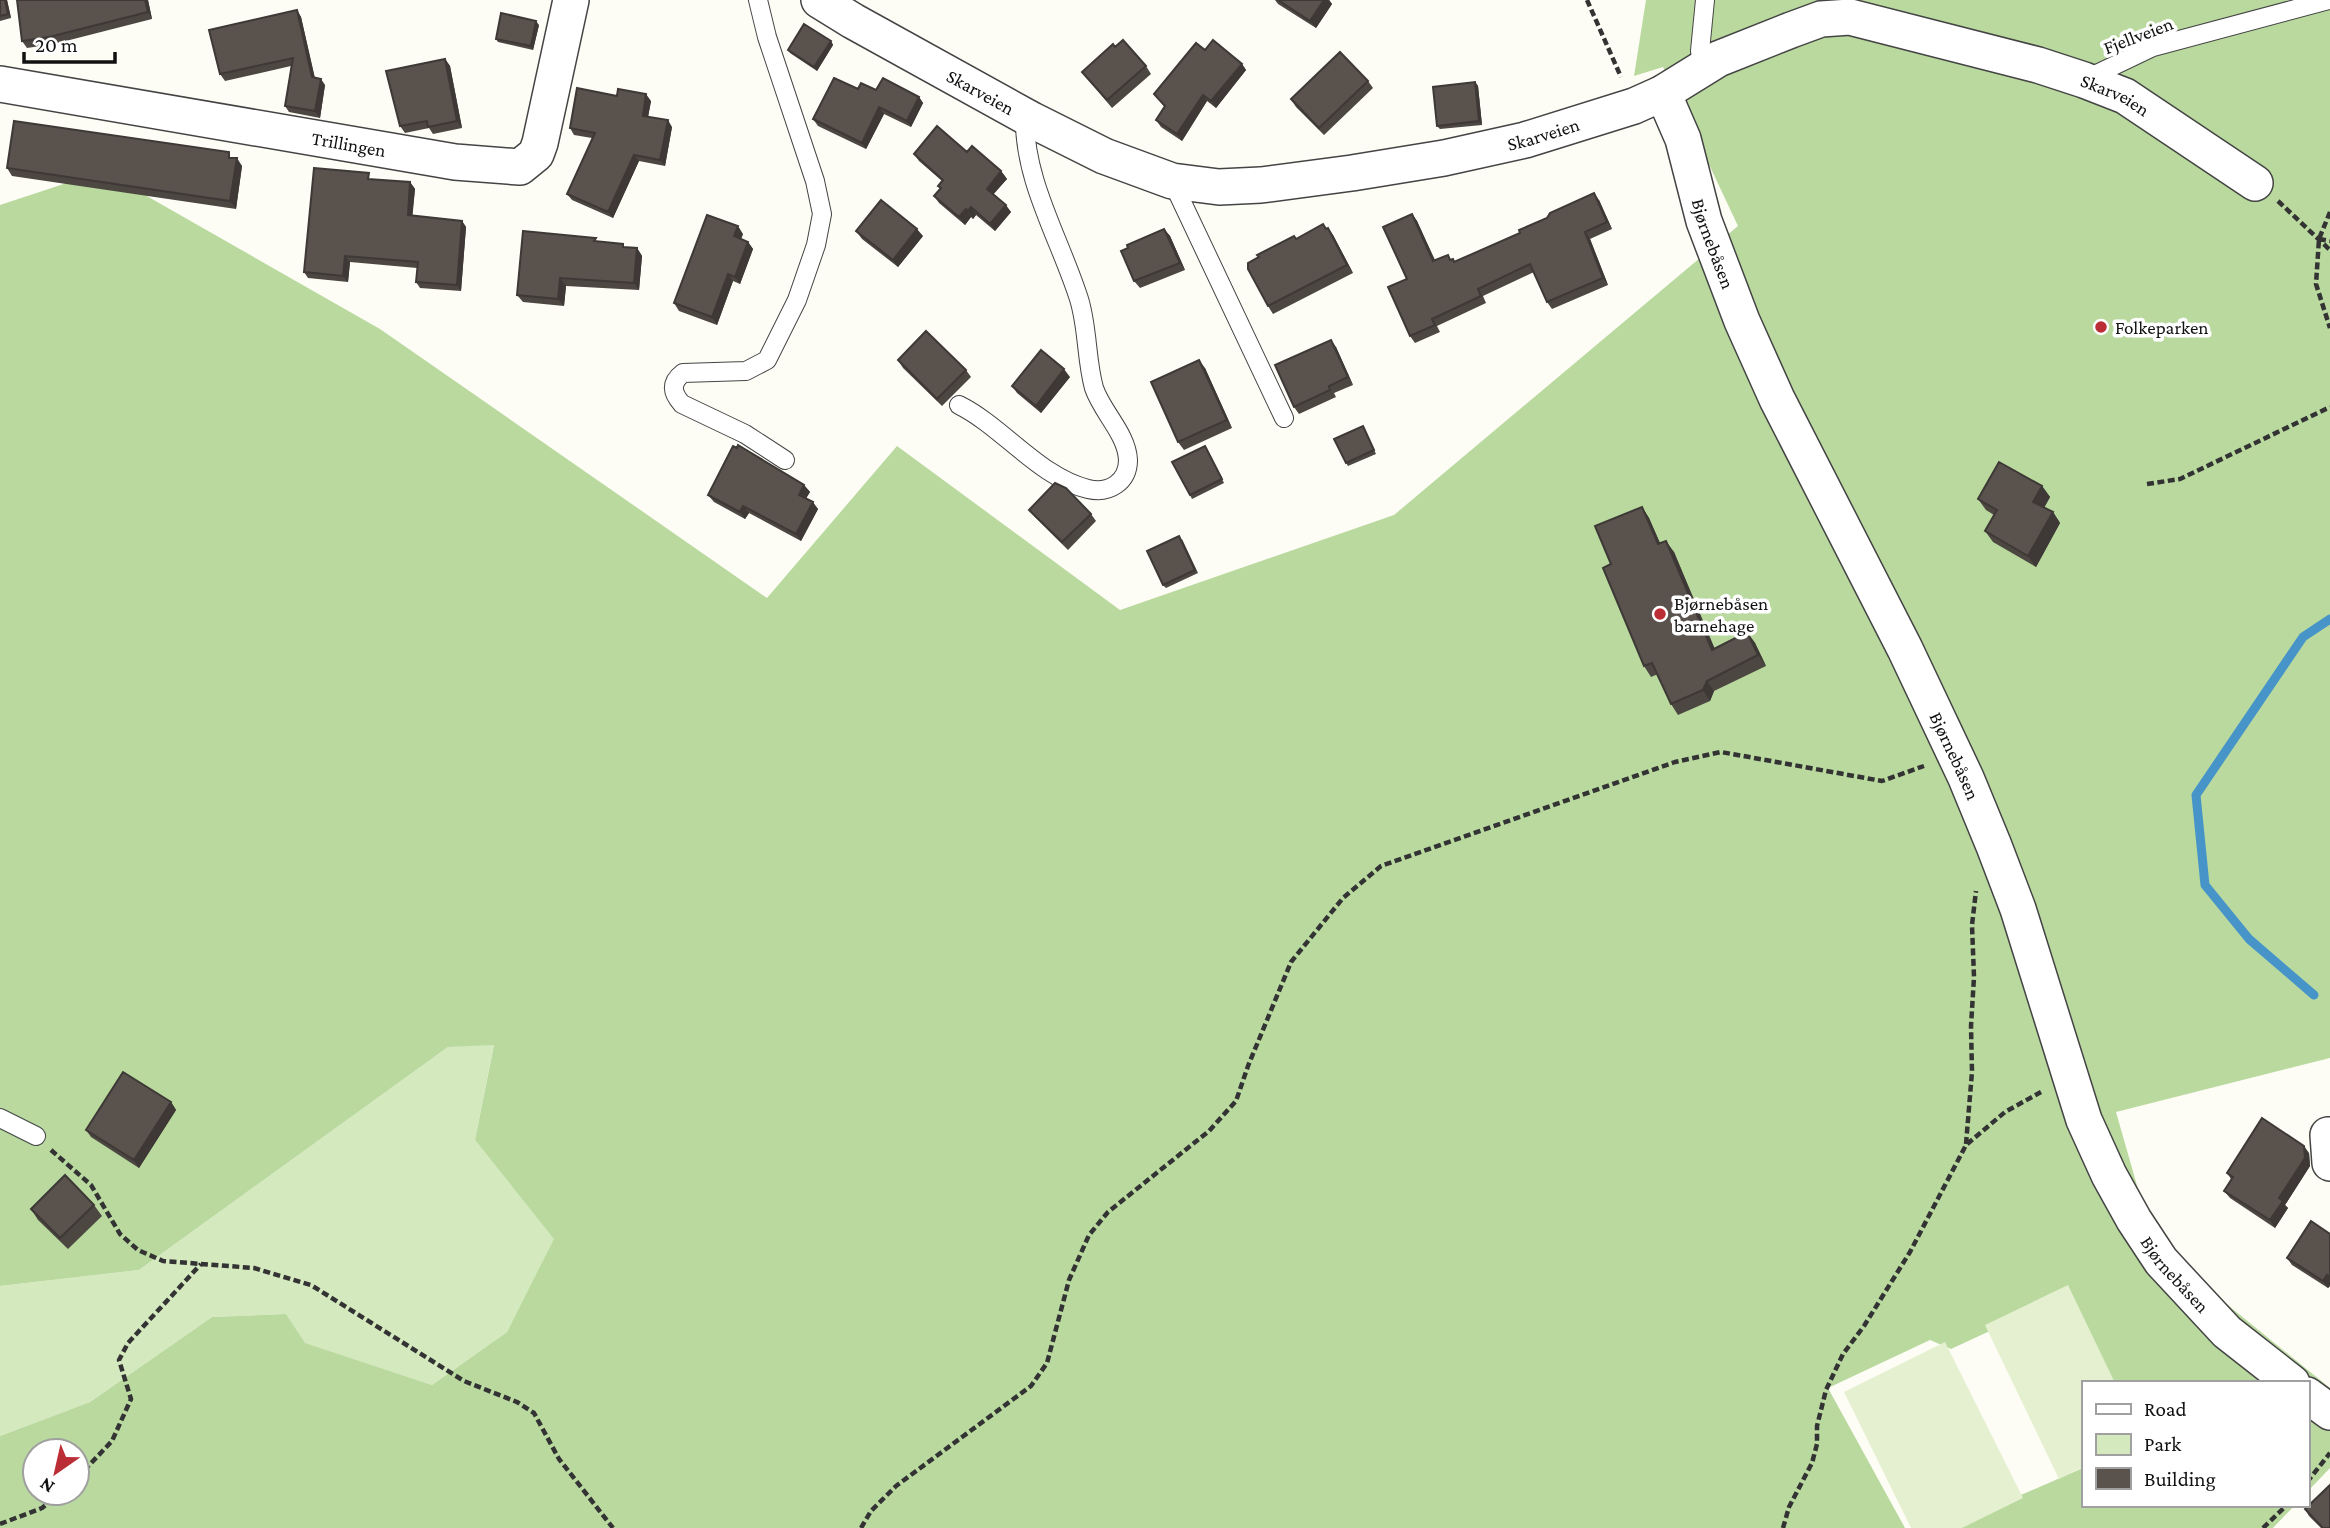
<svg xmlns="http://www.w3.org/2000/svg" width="2330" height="1528" viewBox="0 0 2330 1528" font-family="'Crimson Pro',serif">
  <rect width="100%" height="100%" fill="#fefdf5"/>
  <path fill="#d5e9bf" d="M494,1044L475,1140L555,1239L507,1332L432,1385L304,1343L286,1314L212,1317L90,1402L0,1436V1286L139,1270L448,1047Z"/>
  <path fill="#b9d99f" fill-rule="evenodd" d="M1646,0H2330V1058L2116,1112L2154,1245L2330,1388V1468L2307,1492V1383H2101L2065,1296L1951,1349L1930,1340L1828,1388L1905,1528H0V1436L90,1402L212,1317L286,1314L305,1343L432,1385L507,1332L554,1239L475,1140L494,1045L448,1047L139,1270L0,1286V205L103,171L380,329L767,598L897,446L1120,610L1394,515L1738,226L1663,67L1634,76ZM35,1451H77V1493H35Z
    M2083,1468V1505H2295L2273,1528H1945Z"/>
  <path fill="#e5f0d0" d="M2068,1285L2115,1383H2083V1467L2059,1479L1985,1325Z
    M1945,1342L2023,1498L1962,1528H1911L1844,1392Z"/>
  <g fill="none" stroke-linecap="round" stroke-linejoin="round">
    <path stroke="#4694c8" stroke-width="9" d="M2314,995L2249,939L2205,885L2196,795L2303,637L2330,619"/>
    <defs>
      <path id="lane" d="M758,0L767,37L815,181L822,214L816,245L797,300L767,360L746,371L683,373C670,383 672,393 682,404L745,434L785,460
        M1703,69L1700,51L1705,0
        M2084,80L2153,47L2329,0
        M1172,181L1284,418
        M959,405C1003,427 1039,477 1088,489C1109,494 1128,482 1128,460C1127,434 1102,412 1094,388C1086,359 1088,328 1079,299C1060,239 1023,179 1025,116
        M0,1118L36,1136"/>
      <g id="street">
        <path id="s1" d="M819,0L853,21L1032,120L1104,156L1172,181L1219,187L1261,185L1352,173L1444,158L1525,140L1634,106L1663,93L1718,59L1791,30L1821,19L1850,17L2038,65L2084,80L2125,96L2255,183"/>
        <path id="s2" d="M0,84L455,162L520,167L536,154L540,143L571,0"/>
        <path id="s3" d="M1663,93L1683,139L1704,221L1742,321L1777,399L1905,649L1966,778L1994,846L2018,909L2084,1120L2109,1175L2134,1220L2161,1261L2227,1332L2292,1383"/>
        <path d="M2328,1135L2330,1163"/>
        <path d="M2307,1395L2330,1412"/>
      </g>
    </defs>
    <use href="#lane" stroke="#444" stroke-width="20"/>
    <use href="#street" stroke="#444" stroke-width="38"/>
    <path stroke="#333" stroke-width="4.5" stroke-dasharray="7 3.5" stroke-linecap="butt" d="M1587,0L1621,77
      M2278,201L2330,250
      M2330,212L2319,239L2316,284L2330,328
      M2319,239L2330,241
      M2147,484L2180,479L2330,407
      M1966,1144L1972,1072L1971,1026L1974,977L1972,925L1976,891
      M51,1150L91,1185L120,1234L138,1250L163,1261L254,1268L311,1285L464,1381L517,1402L534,1413L559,1459L613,1528
      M77,1478L112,1441L131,1399L119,1360L128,1343L201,1264
      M2307,1482L2330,1453
      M0,1524L42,1508L60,1493
      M861,1528L871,1511L896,1486L1031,1386L1047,1363L1069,1280L1089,1235L1108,1212L1209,1131L1236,1101L1248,1066L1291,962L1343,898L1381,866L1675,762L1721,752L1882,781L1924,766
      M1783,1528L1789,1507L1812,1463L1817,1444V1426L1826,1390L1843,1354L1864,1326L1910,1252L1966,1145L2005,1112L2041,1092
      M2263,1528L2287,1505"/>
    <use href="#lane" stroke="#fff" stroke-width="18"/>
    <use href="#street" stroke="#fff" stroke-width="35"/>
  </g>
  <path fill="#4d4742" d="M0,0H7L11,18L0,21Z
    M148,0L152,19L54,44L27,48L22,41Z
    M1275,0H1329L1332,4L1316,28L1278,4Z
    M297,10L301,17L315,78L325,85L320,118L289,112L285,106L291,66L225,81L220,74Z
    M539,25L533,50L498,42L496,39Z
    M831,41L833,45L817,71L790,53L788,50Z
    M1115,47L1146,66L1151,74L1112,108L1082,72Z
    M1205,50L1242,64L1246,70L1216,108L1207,101L1182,141L1161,127L1156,120L1165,107L1154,94Z
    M445,59L450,66L462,128L433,134L429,128L405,133L400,126Z
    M1368,81L1373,88L1324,135L1296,107L1291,99Z
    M1475,82L1478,86L1482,125L1440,129L1437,126Z
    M858,89L876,90L919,97L923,103L911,127L884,114L866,149L818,126L813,119Z
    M617,96L651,101L648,117L672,127L665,166L639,161L613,218L572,200L567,194L592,138L574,135L570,128Z
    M967,152L1001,171L1007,179L993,194L1011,212L995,231L976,215L973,219L971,217L965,225L939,203L934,196L940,189L938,186L942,181L919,161L914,154Z
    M233,158L242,166L236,209L12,176L7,168Z
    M373,180L410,182L415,189L412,216L462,221L466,227L461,291L420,288L416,282L417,268L350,262L348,282L308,278L304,272Z
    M1599,200L1612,229L1590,239L1608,285L1552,309L1547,302L1534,272L1483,296L1486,303L1437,326L1440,332L1415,343L1410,336L1407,279L1412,214L1417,221L1435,260H1451L1455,261Z
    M1328,228L1333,235L1353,273L1273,314L1268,306L1296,239Z
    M1164,229L1170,236L1185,270L1140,288L1134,281Z
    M856,231L923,236L898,267L862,239Z
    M743,234L741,239L748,242L753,249L740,284L733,281L717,325L679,311L674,303Z
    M599,242L625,247L637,248L642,256L639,290L566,286L564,306L523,302L517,295Z
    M1336,347L1353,385L1334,393L1336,397L1299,414L1294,407Z
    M898,360L966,370L971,377L942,406L903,368Z
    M1205,368L1232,428L1184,450L1178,442Z
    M1070,377L1041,413L1017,393L1012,386Z
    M1365,430L1376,454L1348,466L1346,463Z
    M1207,449L1224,483L1192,499L1190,495Z
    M804,485L810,492L806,498L818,509L801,541L749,513L745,519L714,502L708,495Z
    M2042,486L2050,497L2044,508L2053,512L2060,523L2036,567L1993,542L1985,531L1994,515L1986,510L1978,499Z
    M1642,507L1649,518L1660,543L1674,552L1714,649L1747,632L1755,643L1766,666L1714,691L1710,701L1678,715L1671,704L1658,674L1651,677L1644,666Z
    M1029,510L1091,514L1096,521L1068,550L1035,517Z
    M1182,539L1198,573L1166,588L1163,585Z
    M171,1102L176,1110L139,1168L91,1137L86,1130Z
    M2309,1153L2310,1166L2285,1205L2288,1208L2275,1228L2230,1198L2224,1191L2231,1179L2227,1173Z
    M94,1205L102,1216L68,1249L38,1220L31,1209Z
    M2330,1234V1286L2328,1288L2292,1265L2287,1258Z
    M2305,1509L2330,1528H2321L2309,1516Z"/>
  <path fill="#3e3936" d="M5,0H7L11,18L8,14Z
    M145,0H148L152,19L148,12Z
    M1324,0H1329L1332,4L1316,28L1310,21Z
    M297,10L301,17L316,84L312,77Z
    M536,21L539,25L533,50L531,46Z
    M831,41L833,45L817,71L814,67Z
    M445,59L450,66L462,128L457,121Z
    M1242,64L1246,70L1216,108L1211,101Z
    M321,79L325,85L320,118L315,111Z
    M1475,82L1478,86L1482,125L1479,121Z
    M646,94L651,101L647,122L643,116Z
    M1203,95L1207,101L1182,141L1177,134Z
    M919,97L923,103L911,127L907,121Z
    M879,107L884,114L866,149L862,143Z
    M668,120L672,127L665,166L660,160Z
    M634,155L639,161L613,218L608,212Z
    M237,158L242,166L236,209L230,201Z
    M1001,171L1007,179L992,196L987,189Z
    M410,182L415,189L412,221L408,215Z
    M1594,193L1599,200L1612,229L1607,222Z
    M1006,205L1011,212L995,231L990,224Z
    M971,207L976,215L973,219L968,211Z
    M966,209L971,217L965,225L959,217Z
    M1412,214L1417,221L1438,268L1433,261Z
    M462,221L466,227L461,291L457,285Z
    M738,226L743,234L739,244L734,236Z
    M1328,228L1333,235L1353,273L1347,265Z
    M917,229L923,236L898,267L893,260Z
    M1164,229L1170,236L1185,270L1180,263Z
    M1585,232L1590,239L1608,285L1603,278Z
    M748,242L753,249L740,284L735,277Z
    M637,248L642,256L639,290L634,283Z
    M345,256L350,262L348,282L343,276Z
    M728,274L733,281L717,325L712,317Z
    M560,278L566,286L564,306L558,299Z
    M1331,340L1336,347L1353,385L1348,377Z
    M1199,360L1205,368L1232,428L1227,420Z
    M1064,369L1070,377L1041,413L1036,406Z
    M804,485L810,492L804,502L799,495Z
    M2042,486L2050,497L2041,513L2033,502Z
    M813,502L818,509L801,541L796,534Z
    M743,506L749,513L745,519L740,512Z
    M1642,507L1649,518L1665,555L1658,544Z
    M2053,512L2060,523L2036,567L2028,556Z
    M1666,541L1674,552L1720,661L1712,650Z
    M1747,632L1755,643L1766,666L1758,655Z
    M1707,681L1714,691L1710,701L1703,690Z
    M171,1102L176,1110L139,1168L134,1160Z
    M2304,1146L2309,1153L2310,1166L2285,1205L2288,1208L2275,1228L2270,1220Z
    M2327,1275L2330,1279V1286L2328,1288L2323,1281Z"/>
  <path fill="#59524d" stroke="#3e3936" stroke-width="2" d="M0,0H5L8,14L0,16Z
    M17,0H145L148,12L49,37L22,41Z
    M1278,0H1324L1310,21Z
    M297,10L312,77L321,79L315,111L285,106L293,58L220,74L209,30Z
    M501,13L536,21L531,46L496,39Z
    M804,24L831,41L814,67L788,50Z
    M1123,40L1146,66L1107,100L1082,72L1113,44L1115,47Z
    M1213,40L1242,64L1211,101L1203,95L1177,134L1156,120L1165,106L1154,94L1196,43L1205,50Z
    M1340,52L1368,81L1319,128L1291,99Z
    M445,59L457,121L428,127L427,121L400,126L386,71Z
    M834,78L858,89L861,83L876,90L883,78L919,97L907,121L879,107L862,143L813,119Z
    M1475,82L1479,121L1437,126L1433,87Z
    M577,88L617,96L618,89L646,94L643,116L668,120L660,160L634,155L608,212L567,194L595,133L570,128Z
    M14,121L229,152V158H237L230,201L7,168Z
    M937,126L967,152L972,146L1001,171L987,189L1006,205L990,224L971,207L968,211L966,209L959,217L934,196L941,188L938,186L943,180L914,154Z
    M314,168L369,173L368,179L410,182L408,215L462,221L457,285L416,282L418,262L345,256L343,276L304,272Z
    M1594,193L1607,222L1585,232L1603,278L1547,302L1530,264L1478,289L1481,296L1432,319L1435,325L1410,336L1388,287L1407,279L1383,227L1412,214L1433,261L1448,255L1450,260L1453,259L1454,262L1520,233L1519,230L1547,218L1550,213Z
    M881,200L917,229L893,260L856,231Z
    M707,215L738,226L734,236L748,242L735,277L728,274L712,317L674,303Z
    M1323,224L1326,229L1328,228L1347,265L1268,306L1248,269V263L1259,257L1257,255L1294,236L1296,239Z
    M1164,229L1180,263L1134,281L1121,251L1128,248L1127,245Z
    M523,231L596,238L594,241L623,244V247L637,248L634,283L560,278L558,299L517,295Z
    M926,331L966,370L937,399L898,360Z
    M1331,340L1348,377L1329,386L1330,390L1294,407L1275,365Z
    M1041,350L1064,369L1036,406L1012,386Z
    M1199,360L1227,420L1178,442L1151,382Z
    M1363,426L1374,450L1346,463L1334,439Z
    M738,445L804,485L799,495L813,502L796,534L743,506L740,512L708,495L733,446L737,448Z
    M1205,446L1222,479L1190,495L1172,462Z
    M1999,462L2042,486L2033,502L2053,512L2028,556L1985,531L1997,510L1978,499Z
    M1055,483L1066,488L1091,514L1062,542L1029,510Z
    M1642,507L1658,544L1666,541L1712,650L1747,632L1758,655L1707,681L1703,690L1671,704L1652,663L1644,666L1603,568L1611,564L1595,526Z
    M1179,536L1195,570L1163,585L1147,551Z
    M123,1072L171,1102L134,1160L86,1130Z
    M2262,1118L2304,1146L2305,1158L2279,1198L2283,1201L2270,1220L2224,1191L2233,1177L2227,1173Z
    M65,1175L94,1205L60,1238L31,1209Z
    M2311,1221L2330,1234V1277L2327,1275L2323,1281L2287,1258Z
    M2330,1485V1528H2323L2305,1509Z"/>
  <g fill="#bc2e35" stroke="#fff" stroke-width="2.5">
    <circle cx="2101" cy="327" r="7"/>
    <circle cx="1660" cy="614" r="7"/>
  </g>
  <g text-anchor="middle" stroke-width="7" stroke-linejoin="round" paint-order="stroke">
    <g font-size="19" fill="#111" stroke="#fff">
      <text transform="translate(2138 35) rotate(-21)" y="7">Fjellveien</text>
      <text dy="7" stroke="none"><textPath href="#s1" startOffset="186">Skarveien</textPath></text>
      <text dy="7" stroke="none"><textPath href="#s1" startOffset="1382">Skarveien</textPath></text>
      <text dy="7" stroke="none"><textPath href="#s1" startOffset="774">Skarveien</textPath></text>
      <text dy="7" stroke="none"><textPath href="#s2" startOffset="354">Trillingen</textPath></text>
      <text dy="7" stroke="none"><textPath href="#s3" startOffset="159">Bjørnebåsen</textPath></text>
      <text dy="7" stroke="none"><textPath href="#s3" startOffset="726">Bjørnebåsen</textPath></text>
      <text dy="7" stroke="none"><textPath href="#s3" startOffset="1293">Bjørnebåsen</textPath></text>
    </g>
    <g font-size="19" fill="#111" stroke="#fff" text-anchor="start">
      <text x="2115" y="334">Folkeparken</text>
      <text x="1674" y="610">Bjørnebåsen<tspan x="1674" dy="22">barnehage</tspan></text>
    </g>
  </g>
  <rect x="2082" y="1381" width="228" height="126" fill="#ffffff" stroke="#a0a0a0" stroke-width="2"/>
  <rect x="2096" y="1404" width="35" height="10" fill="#ffffff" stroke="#a0a0a0" stroke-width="2"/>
  <text x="2144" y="1416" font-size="21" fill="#111111">Road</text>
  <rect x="2096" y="1434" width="35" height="21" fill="#d5e9bf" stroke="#a0a0a0" stroke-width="2"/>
  <text x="2144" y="1451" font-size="21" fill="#111111">Park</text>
  <rect x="2096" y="1468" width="35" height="21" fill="#59524d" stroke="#a0a0a0" stroke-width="2"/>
  <text x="2144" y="1486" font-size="21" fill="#111111">Building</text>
  <g transform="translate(56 1472) rotate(214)"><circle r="33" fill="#ffffff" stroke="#a0a0a0" stroke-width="2"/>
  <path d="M0-5L12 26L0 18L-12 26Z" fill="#bc2e35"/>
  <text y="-10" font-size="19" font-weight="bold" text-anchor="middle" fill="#111111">N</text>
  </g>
  <path d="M24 52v10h91v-10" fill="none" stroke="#111111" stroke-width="3.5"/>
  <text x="35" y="52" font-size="21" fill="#111111" stroke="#ffffff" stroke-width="5" paint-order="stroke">20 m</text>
</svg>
